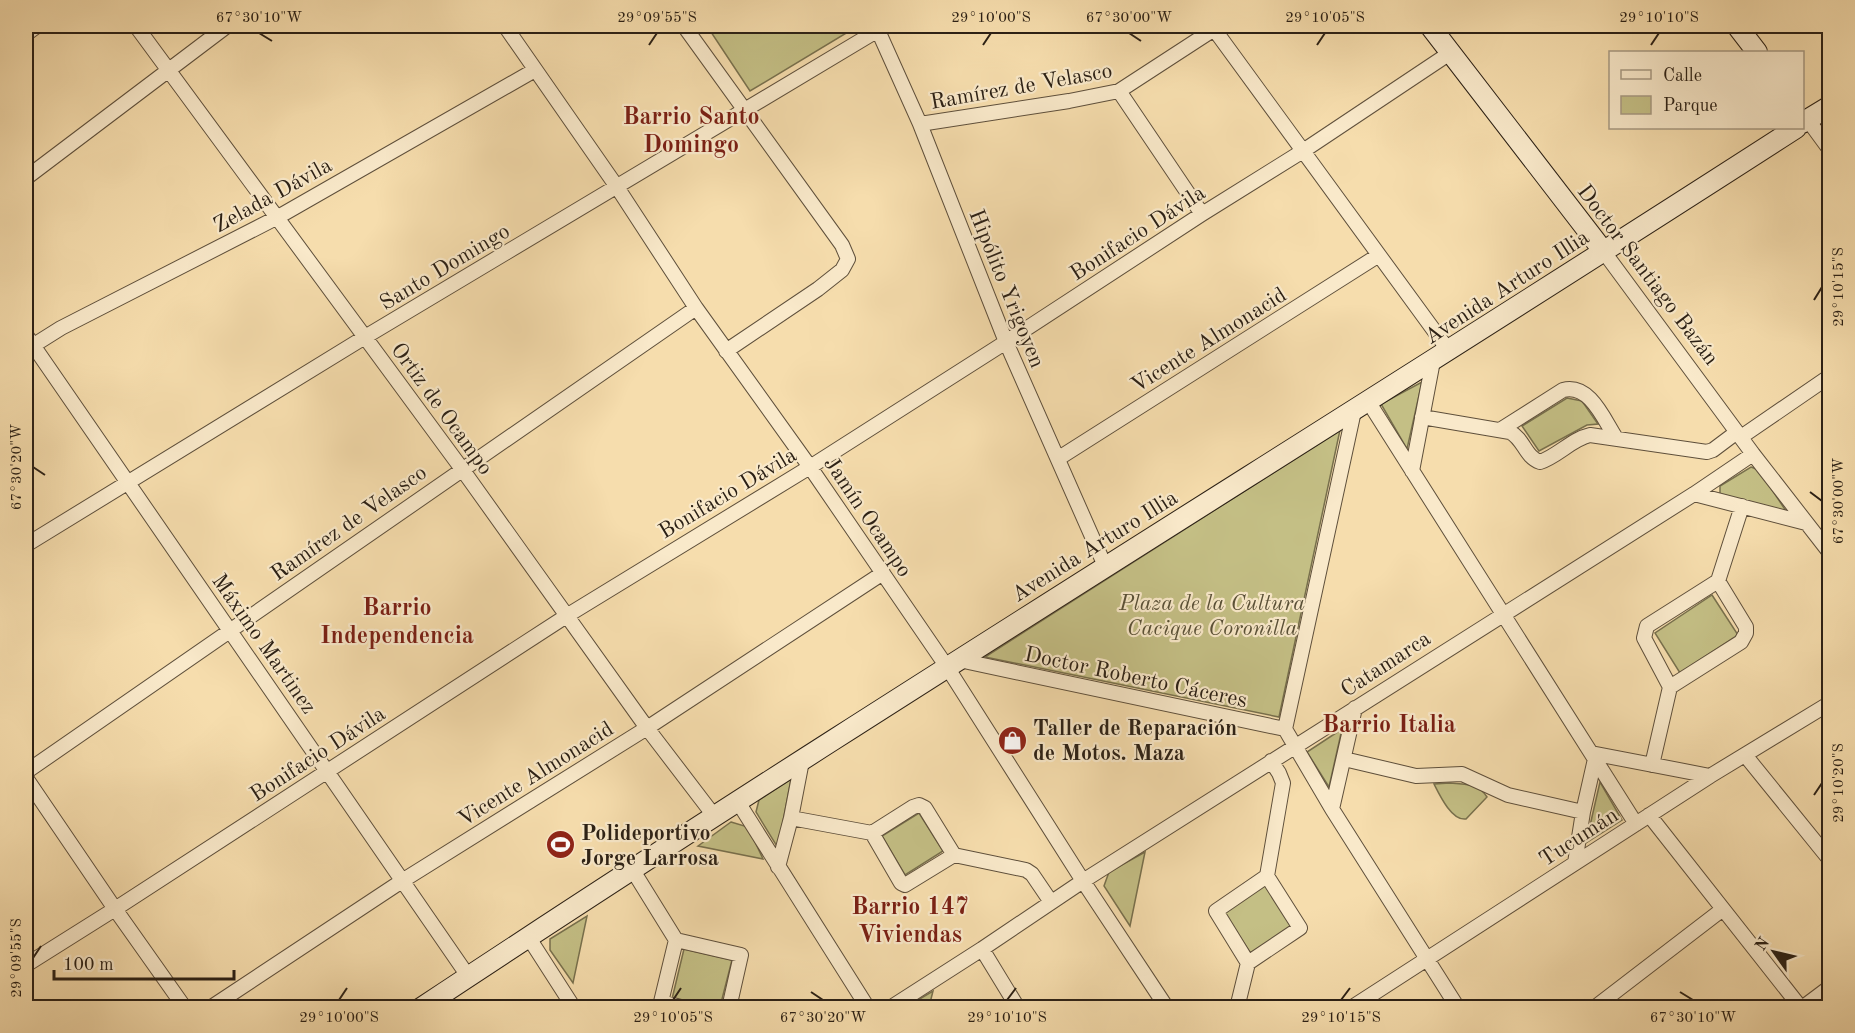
<svg xmlns="http://www.w3.org/2000/svg" width="1855" height="1033" viewBox="0 0 1855 1033" font-family="'Old Standard TT',serif">
  <rect width="100%" height="100%" fill="#f6ddad"/>
  <filter id="stains"><feTurbulence type="fractalNoise" baseFrequency=".00333" numOctaves="4"/><feColorMatrix values="0 0 0 0 .2 0 0 0 0 .09 0 0 0 0 .02 0 0 0 .5 -.17"/></filter>
  <radialGradient id="worn" r=".72"><stop offset=".6" stop-color="#630" stop-opacity="0"/><stop offset="1" stop-color="#630" stop-opacity=".3"/></radialGradient>
  <path fill="#c4bf85" stroke="#78704d" stroke-width="1.5" d="M707,26H858L750,91Z
    M1422,382L1407,449L1381,404Z
    M1567,398L1582,401L1598,424L1587,425L1539,451L1522,426Z
    M1340,430L1279,717L985,657Z
    M1751,467L1759,470L1786,511L1720,494V486Z
    M1712,595L1738,635L1680,673L1655,633Z
    M1342,729L1329,787L1307,752Z
    M791,779L778,848L756,812L759,800Z
    M1600,782L1622,820L1586,843Z
    M1450,783C1465,784 1479,784 1487,797L1466,819C1452,821 1440,796 1434,784Z
    M919,813L943,851L905,875L882,836Z
    M731,822L748,827L763,859L698,846Z
    M1145,852L1130,926L1104,886L1109,872Z
    M1265,884L1293,927L1251,954L1223,911Z
    M587,916L573,983L550,950V939Z
    M684,949L732,960L720,1007H709L672,999Z
    M933,991L929,1007H906Z"/>
  <g fill="none" stroke-linecap="round" stroke-linejoin="round">
    <defs>
      <path id="street" d="M136,26L462,469L647,728L715,817
        M505,26L617,187L696,308L810,467L947,667L1083,881L1167,1008
        M684,26L842,245L848,259L842,270L818,289L726,351
        M876,26L920,124L1006,342L1105,566
        M1214,29L1449,351
        M26,34L37,26
        M1119,91L1202,214
        M1808,120L1830,150
        M920,124L1069,101L1119,91L1219,26
        M26,178L227,26
        M1604,252L1753,454L1830,553
        M26,335L468,976
        M26,350L61,328L278,217L535,70
        M1368,401L1636,824
        M1422,417L1510,432C1524,439 1525,457 1540,462C1558,456 1572,439 1590,435L1707,452L1713,450L1737,432
        M1500,430L1563,390C1590,383 1604,420 1616,438
        M1741,437L1830,376
        M1059,458L1379,255
        M1412,471L1433,361
        M1694,494L1806,523
        M26,545L365,337L885,26
        M959,660L1285,729L1332,809L1458,1008
        M1670,687L1741,642L1746,633V627L1718,581
        M1285,729L1354,411
        M1591,753L1710,776
        M1745,755L1830,860
        M1344,759L1416,776L1462,774L1508,795L1583,812
        M1652,765L1670,687L1644,638L1647,626L1718,581L1742,506
        M26,772L696,308
        M26,778L115,909L185,1008
        M738,802L868,1008
        M1332,809L1355,708
        M1649,815L1801,1008
        M791,818L872,833L913,807L919,805L925,808L954,855
        M872,833L901,883L905,885L954,855L1026,870L1032,874L1051,902
        M1575,863L1583,812L1595,759
        M778,867L791,818L802,761
        M632,869L676,940L741,955L729,1008
        M529,938L574,1008
        M676,940L661,1002L685,1008
        M982,949L1018,1008
        M1248,963L1216,911L1267,876
        M26,965L115,909L568,615L810,467L1006,342L1202,214L1303,151L1450,53
        M210,1008L402,881L647,728L883,573
        M890,1008L982,949L1083,881L1694,494L1753,454
        M1237,1008L1248,963L1300,928L1267,876L1283,783L1279,773L1271,761
        M1351,1008L1710,776L1830,703
        M1594,1008L1723,909
        M1802,1008L1830,987"/>
      <path id="secondary" d="M1430,26L1604,252
        M1737,26L1757,52
        M1802,123L1830,106
        M421,1008C875,707 1339,423 1796,128"/>
    </defs>
    <use href="#street" stroke="#5e4f3b" stroke-width="16"/>
    <use href="#secondary" stroke="#2b2015" stroke-width="22"/>
    <use href="#street" stroke="#f9e9ca" stroke-width="14"/>
    <use href="#secondary" stroke="#f9e9ca" stroke-width="20"/>
  </g>
  <path fill="none" stroke="#2b2015" stroke-width="2" d="M259,33L272,41M1129,33L1141,41M649,45L657,33M983,45L991,33M1317,45L1325,33M1651,45L1659,33M1814,300L1822,287M33,467L45,475M1810,492L1822,501M1814,795L1822,783M33,958L41,946M811,992L823,1000M1680,992L1693,1000M339,1000L347,988M673,1000L681,988M1007,1000L1016,988M1341,1000L1350,988"/>
  <defs>
    <symbol id="shop-disc" viewBox="-11 -11 22 22"><circle r="9.5" fill="#8f2418" stroke="#f9e9ca"/><path d="M-5-2.5h2.3a2.7 3.5 0 0 1 5.4 0H5L5.5 6h-11ZM-1.5-2.5h3a1.5 2.3 0 0 0-3 0Z" fill="#fff"/></symbol>
    <symbol id="stadium-disc" viewBox="-11 -11 22 22"><circle r="9.5" fill="#8f2418" stroke="#f9e9ca"/><path d="M0-5a6.5 5 0 1 0 0 10a6.5 5 0 1 0 0-10ZM-3.5-1.8h7v3.6h-7Z" fill="#fff"/></symbol>
  </defs>
  <g fill-rule="evenodd">
    <use href="#shop-disc" x="996" y="724" width="33" height="33"/>
    <use href="#stadium-disc" x="544" y="828" width="33" height="33"/>
  </g>
  <g text-anchor="middle" stroke-width="4.5" stroke-linejoin="round" paint-order="stroke">
    <g font-size="22" fill="#2b2015" stroke="#f9e9ca">
      <text transform="translate(1021 85) rotate(-10)" y="8">Ramírez de Velasco</text>
      <text transform="translate(272 194) rotate(-29)" y="8">Zelada Dávila</text>
      <text transform="translate(1137 232) rotate(-33)" y="8">Bonifacio Dávila</text>
      <text transform="translate(444 266) rotate(-31)" y="8">Santo Domingo</text>
      <text transform="translate(1649 274) rotate(53)" y="8">Doctor Santiago Bazán</text>
      <text transform="translate(1506 286) rotate(-33)" y="8">Avenida Arturo Illia</text>
      <text transform="translate(1008 288) rotate(68)" y="8">Hipólito Yrigoyen</text>
      <text transform="translate(1208 339) rotate(-32)" y="8">Vicente Almonacid</text>
      <text transform="translate(443 408) rotate(54)" y="8">Ortiz de Ocampo</text>
      <text transform="translate(727 492) rotate(-31)" y="8">Bonifacio Dávila</text>
      <text transform="translate(869 516) rotate(56)" y="8">Jamín Ocampo</text>
      <text transform="translate(348 522) rotate(-35)" y="8">Ramírez de Velasco</text>
      <text transform="translate(1094 545) rotate(-32)" y="8">Avenida Arturo Illia</text>
      <text transform="translate(265 643) rotate(55)" y="8">Máximo Martinez</text>
      <text transform="translate(1385 663) rotate(-33)" y="8">Catamarca</text>
      <text transform="translate(1136 676) rotate(12)" y="8">Doctor Roberto Cáceres</text>
      <text transform="translate(317 753) rotate(-33)" y="8">Bonifacio Dávila</text>
      <text transform="translate(535 773) rotate(-32)" y="8">Vicente Almonacid</text>
      <text transform="translate(1578 836) rotate(-33)" y="8">Tucumán</text>
    </g>
    <g font-size="22" font-style="italic" fill="#595037" stroke="#f9e9ca">
      <text x="1212" y="610">Plaza de la Cultura<tspan x="1212" dy="25">Cacique Coronilla</tspan></text>
    </g>
    <g font-size="22" font-weight="bold" fill="#2b2015" stroke="#f9e9ca" text-anchor="start">
      <text x="1033" y="735">Taller de Reparación<tspan x="1033" dy="25">de Motos. Maza</tspan></text>
      <text x="581" y="840">Polideportivo<tspan x="581" dy="25">Jorge Larrosa</tspan></text>
    </g>
    <g font-size="24" font-weight="bold" fill="#7a1f14" stroke="#f9e9ca">
      <text x="691" y="124">Barrio Santo<tspan x="691" dy="28">Domingo</tspan></text>
      <text x="397" y="615">Barrio<tspan x="397" dy="28">Independencia</tspan></text>
      <text x="1389" y="732">Barrio Italia</text>
      <text x="910" y="914">Barrio 147<tspan x="910" dy="28">Viviendas</tspan></text>
    </g>
  </g>
  <rect width="1855" height="1033" fill="none" stroke="#f6ddad" stroke-width="66"/>
  <rect x="1609" y="51" width="195" height="78" fill="#f9e9ca" stroke="#a79982" stroke-width="1.5"/>
  <rect x="1621" y="70" width="30" height="9" fill="#f9e9ca" stroke="#a79982" stroke-width="1.5"/>
  <text x="1663" y="81" font-size="18" fill="#2b2015">Calle</text>
  <rect x="1621" y="96" width="30" height="18" fill="#c4bf85" stroke="#a79982" stroke-width="1.5"/>
  <text x="1663" y="111" font-size="18" fill="#2b2015">Parque</text>
  <g transform="translate(1774 952) rotate(304)" stroke="#f9e9ca" stroke-width="4.5" paint-order="stroke">
  <path d="M0-4.5L10 22L0 15L-10 22Z" fill="#2b2015"/>
  <text y="-9" font-size="16" font-weight="bold" text-anchor="middle" fill="#2b2015">N</text>
  </g>
  <path d="M54 970v9h180v-9" fill="none" stroke="#2b2015" stroke-width="3"/>
  <text x="63" y="970" font-size="18" fill="#2b2015" stroke="#f9e9ca" stroke-width="4.5" paint-order="stroke">100 m</text>
  <rect x="33" y="33" width="1789" height="967" fill="none" stroke="#2b2015" stroke-width="2"/>
  <g font-size="15" text-anchor="middle" fill="#2b2015">
    <text x="259" y="22">67°30'10"W</text>
    <text x="657" y="22">29°09'55"S</text>
    <text x="991" y="22">29°10'00"S</text>
    <text x="1129" y="22">67°30'00"W</text>
    <text x="1325" y="22">29°10'05"S</text>
    <text x="1659" y="22">29°10'10"S</text>
    <text transform="translate(1838 287) rotate(-90)" y="5">29°10'15"S</text>
    <text transform="translate(16 467) rotate(-90)" y="5">67°30'20"W</text>
    <text transform="translate(1838 501) rotate(-90)" y="5">67°30'00"W</text>
    <text transform="translate(1838 783) rotate(-90)" y="5">29°10'20"S</text>
    <text transform="translate(16 958) rotate(-90)" y="5">29°09'55"S</text>
    <text x="339" y="1022">29°10'00"S</text>
    <text x="673" y="1022">29°10'05"S</text>
    <text x="823" y="1022">67°30'20"W</text>
    <text x="1007" y="1022">29°10'10"S</text>
    <text x="1341" y="1022">29°10'15"S</text>
    <text x="1693" y="1022">67°30'10"W</text>
  </g>
  <rect width="100%" height="100%" filter="url(#stains)"/>
  <rect width="100%" height="100%" fill="url(#worn)"/>
</svg>
